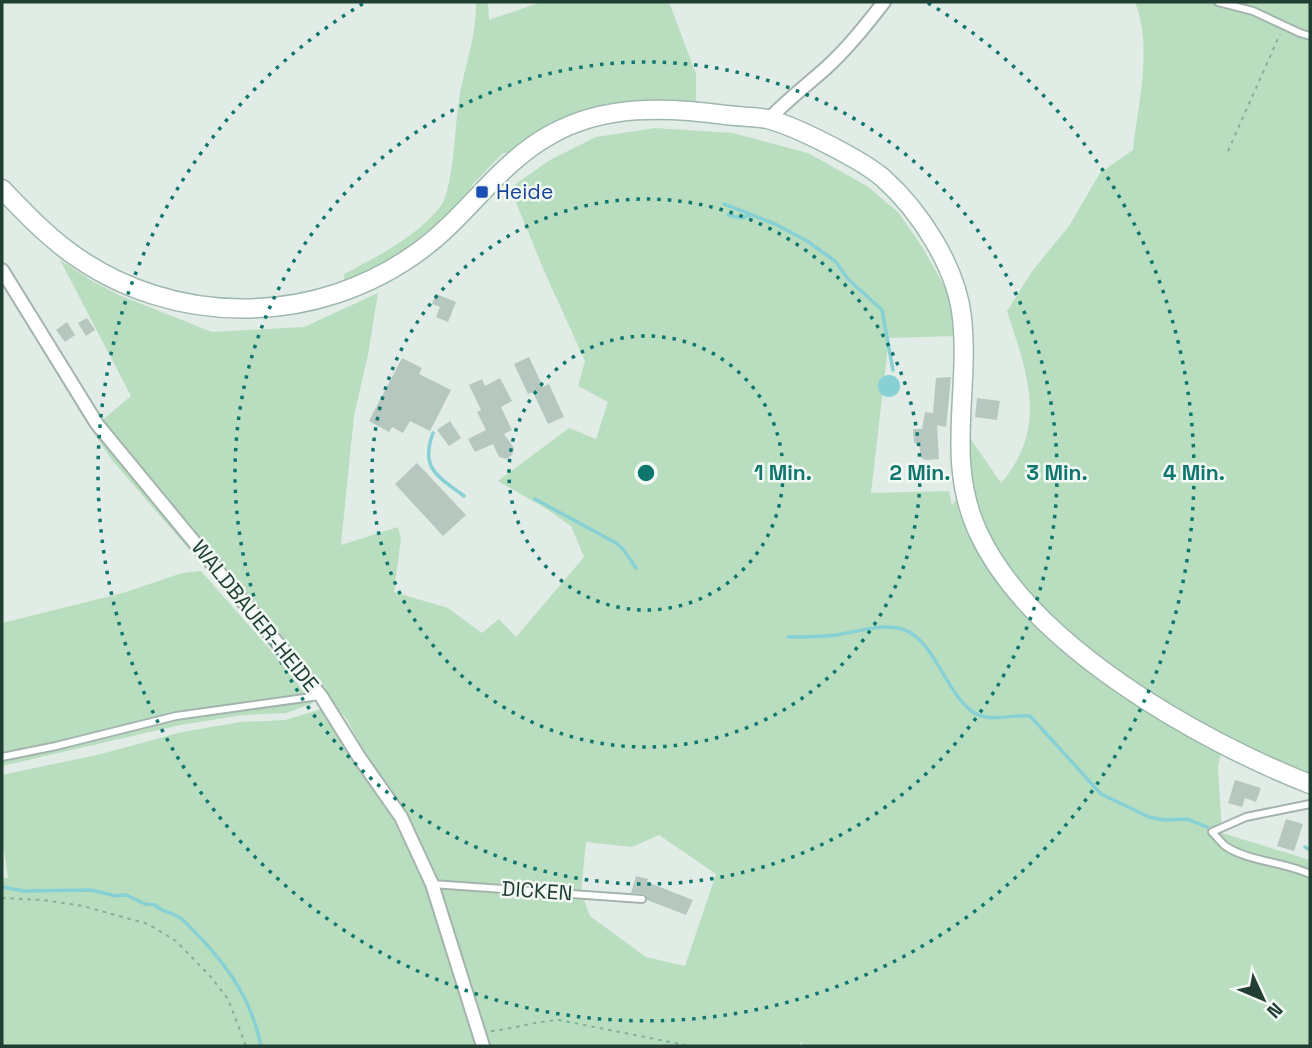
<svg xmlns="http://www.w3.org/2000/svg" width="1312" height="1048" viewBox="0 0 1312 1048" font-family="'Space Grotesk',sans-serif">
  <rect width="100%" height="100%" fill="#e1ece6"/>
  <path fill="#b9debf" d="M476,2H488L489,20L541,2H669L696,74V103L647,101L604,106L528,140L508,153H503L473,184L462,203L446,219L395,259L344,284V274C378,256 416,237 440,207C453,191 455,129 458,107C462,72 477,38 476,2Z
    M1135,2H1310V776L1221,753L1218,766L1222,833L1310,860V1046H805L800,1042V1046H2V878H8L2,837V775L101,754L182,732L241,722L285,720L322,709L396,816L428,884L476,1032L481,1019L440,890L444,888L583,897L590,916L646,957L685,966L716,874L659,835L632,847L586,842L581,891L441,881L434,876L347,720L280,635L100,422L131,396L60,260L92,281L119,295L212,332L304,327L378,293L368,355L354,416L341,545L398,527L401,538L394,592L448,608L482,633L499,619L516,637L584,557L571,526L545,508L498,481L569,428L596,439L608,402L578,386L585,361L545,273L510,188L550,160L596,137L655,128L733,133L808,153L867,186L898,212L923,248L948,293L959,336L889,338L871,493L949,491L952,505L966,486L970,438L1001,483C1049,427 1027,373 1007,311L1033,270L1069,226L1100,173L1133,150C1138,103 1153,46 1135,2Z
    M2,276L45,342L198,554L194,555L112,460L83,417L2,284Z
    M201,571L268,647L313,703L286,713L243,715L180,725L2,766V623L123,593L182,573Z"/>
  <path fill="#87d0d4" d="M878 386a11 11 0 1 1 22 0a11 11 0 1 1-22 0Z"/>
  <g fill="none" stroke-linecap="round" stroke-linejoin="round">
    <path stroke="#87d0d4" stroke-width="3.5" d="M724,204L775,224L807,241L835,261L848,279L882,310L893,370
      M728,215L742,218L751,215
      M433,433C420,468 437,476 464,496
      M535,499L616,543L623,549L636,568
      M788,637C805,637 820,637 836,635C858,632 883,622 905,630C934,641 948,696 973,712C989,723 1012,714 1030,716L1101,794L1149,817L1164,820L1187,819L1207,827
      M1305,847L1310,850
      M2,887L24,891L91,890L116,896L126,895L145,904L155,905C162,913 174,912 183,920C220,956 251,994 261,1046"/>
  </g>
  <path fill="#b6c7bf" d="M436,294L456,302L448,322L436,317L440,307L432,304Z
    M87,318L95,330L86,336L78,323Z
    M67,322L75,335L65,342L56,330Z
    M529,357L543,387L549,384L564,417L548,424L533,392L528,394L514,364Z
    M402,358L422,368L419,374L451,390L430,431L410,421L403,433L392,427L389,432L369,421Z
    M951,377L946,427L937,425L939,459L926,460L921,458L919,443H914L913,429H922L925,412L933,413L936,378Z
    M500,378L512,401L501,407L512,430L504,434L514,448L512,455L506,459L499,457L493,444L475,452L468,439L486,430L477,412L481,410L469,385L482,379L485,386Z
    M977,398L1000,401L997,420L975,417Z
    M450,421L461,438L449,446L437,430Z
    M417,463L466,515L443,536L395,484Z
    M1235,780L1261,788L1256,802L1245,798L1242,807L1228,803Z
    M1286,819L1303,824L1294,851L1277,846Z
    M636,876L648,879L647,882L693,900L686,915L647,900L645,894L631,893Z"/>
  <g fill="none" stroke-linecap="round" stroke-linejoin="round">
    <defs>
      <path id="service" d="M1218,2L1253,11L1300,33L1310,36
        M2,757L56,746L176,716L319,696
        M1310,804L1246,817L1212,832C1216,836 1220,841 1224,845C1245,861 1285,862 1310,874
        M432,884L642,899"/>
      <path id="minor" d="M769,119C787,100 807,85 826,68C848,48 866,25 884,2
        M2,270L97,424L321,696L359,757L401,817L432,884L483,1046"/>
      <path id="secondary" d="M2,189C23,211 44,233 68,251C173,329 318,327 422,249C468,215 499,163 550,135C604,104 667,107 726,115C741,117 757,116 771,120C799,128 862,160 883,178C920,211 957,268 962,318C970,392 945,461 978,532C1030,645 1198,740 1310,784"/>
    </defs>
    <use href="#service" stroke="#a4b4ad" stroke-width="10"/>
    <use href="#minor" stroke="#a4b4ad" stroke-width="16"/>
    <use href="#secondary" stroke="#9fb8ad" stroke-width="21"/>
    <path stroke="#80b19c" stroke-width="2" stroke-dasharray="3.5 5" stroke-linecap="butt" d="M1228,151L1280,34
      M2,898L43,900L83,906L148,924L176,941L210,976L228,999L246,1046
      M491,1031C514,1029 536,1021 559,1020L690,1046"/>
    <use href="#service" stroke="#fff" stroke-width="6"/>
    <use href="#minor" stroke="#fff" stroke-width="12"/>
    <use href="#secondary" stroke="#fff" stroke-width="18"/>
  </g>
  <g fill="none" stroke="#0f766e" stroke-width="3.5" stroke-dasharray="3.5 7">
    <circle cx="646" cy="473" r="137"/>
    <circle cx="646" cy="473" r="274"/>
    <circle cx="646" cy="473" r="411"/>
    <path d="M928 3A548 548 0 1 1 364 3"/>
  </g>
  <rect fill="#1a4fb4" stroke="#f2f9f4" stroke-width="2.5" x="475" y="185" width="14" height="14" rx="3.5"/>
  <g text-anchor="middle" stroke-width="5" stroke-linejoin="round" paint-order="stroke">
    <g font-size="21" fill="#164399" stroke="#f2f9f4" text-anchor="start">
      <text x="496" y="199">Heide</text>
    </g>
    <g font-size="21" fill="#213e33" stroke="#f2f9f4">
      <text transform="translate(255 616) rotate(51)" y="7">WALDBAUER-HEIDE</text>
      <text transform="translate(537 891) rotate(4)" y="7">DICKEN</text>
    </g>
  </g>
  <circle cx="646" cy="473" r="10" fill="#0f766e" stroke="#f2f9f4" stroke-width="3.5"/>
  <g font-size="21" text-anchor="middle" font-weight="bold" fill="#0f766e" stroke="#f2f9f4" stroke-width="5" stroke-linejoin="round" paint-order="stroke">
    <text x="783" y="480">1 Min.</text>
    <text x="920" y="480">2 Min.</text>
    <text x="1057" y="480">3 Min.</text>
    <text x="1194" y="480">4 Min.</text>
  </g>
  <rect width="1312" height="1048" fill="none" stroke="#213e33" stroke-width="7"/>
  <g transform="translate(1263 999) rotate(134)" stroke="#f2f9f4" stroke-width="5" paint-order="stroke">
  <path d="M0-5L12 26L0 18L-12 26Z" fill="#213e33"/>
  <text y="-10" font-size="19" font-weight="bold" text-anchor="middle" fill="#213e33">N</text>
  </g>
</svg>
